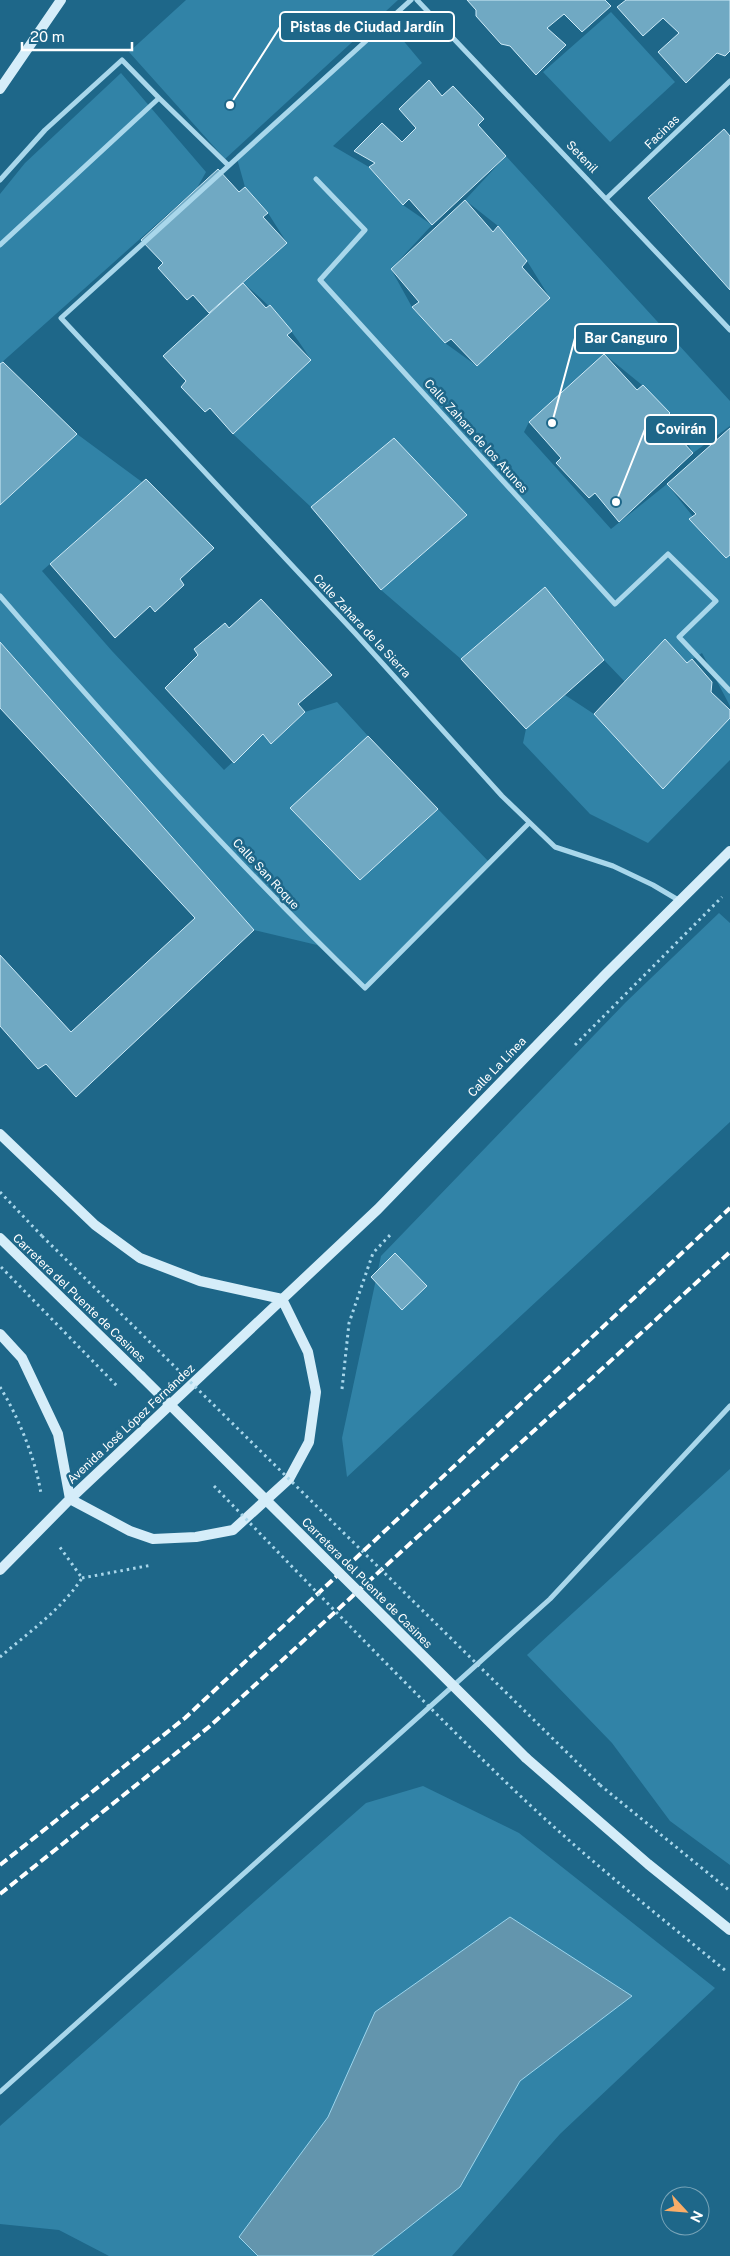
<svg xmlns="http://www.w3.org/2000/svg" width="730" height="2256" viewBox="0 0 730 2256" font-family="'Public Sans',sans-serif">
  <rect width="100%" height="100%" fill="#1e6789"/>
  <path fill="#3183a7" d="M186,0H398L225,159L129,52Z
    M611,12L675,82L610,142L543,72Z
    M386,20L422,63L333,146L369,167L403,205L432,225L391,269L412,307L445,343L477,366L550,298L527,261L498,226L465,200L506,156L730,401V426L693,453L670,413L642,385L604,354L529,422L524,432L611,529L667,484L726,558L730,555V706L702,653L687,663L665,639L626,683L604,660L545,587L461,659L381,590L467,515L394,438L311,507L233,434L311,360C291,328 273,307 243,283L287,243L268,213L245,187L236,155Z
    M121,73L206,172L197,188L0,364V194L25,163Z
    M77,434L142,482L42,571L112,651L224,770L263,734L271,744L305,712L337,702L368,736L290,808L360,880L438,809L489,862L365,988L317,945L254,930L0,642V505Z
    M565,695L594,714L663,789L730,718V760L648,843L590,814L523,743L526,729Z
    M719,913L730,923V1122L347,1477L342,1438L381,1256L626,1002Z
    M730,1469V1865L670,1821L612,1743L527,1655Z
    M423,1786L519,1833L715,1988L560,2134L452,2256H109L59,2230L0,2224V2126L366,1803Z"/>
  <path fill="#6395ad" stroke="#9cd5ed" d="M510,1917L632,1996L520,2081L460,2187L372,2256H258L239,2237L328,2117L375,2012Z"/>
  <path fill="#70a9c3" stroke="#ceebf8" d="M467,0H605L611,6L582,32L564,14L547,28L566,45L536,75L510,46L501,44L476,16V10Z
    M626,0H730V51L725,56L717,53L686,83L658,52L679,33L663,18L643,36L617,7Z
    M429,80L442,96L453,86L484,119L478,125L506,156L432,225L409,199L403,205L369,167L375,163L354,151L382,123L402,142L416,128L399,109Z
    M724,129L730,136V290L648,198Z
    M218,169L239,192L245,187L268,213L263,217L287,243L209,313L193,295L187,300L158,268L163,263L141,240Z
    M465,200L493,232L498,226L527,261L522,267L550,298L477,366L451,339L445,343L412,307L419,302L391,269Z
    M243,283L266,308L270,305L292,331L287,335L311,360L233,434L210,408L205,412L181,387L186,381L163,356Z
    M604,354L637,390L643,385L670,413L663,420L693,453L619,522L595,493L589,498L556,463L561,458L529,422Z
    M3,362L77,434L0,505V364Z
    M730,428V555L726,558L689,519L696,514L667,484Z
    M394,438L467,515L381,590L311,507Z
    M146,479L214,548L180,579L184,585L155,612L150,606L115,638L50,564Z
    M545,587L604,660L526,729L461,659Z
    M261,599L332,675L298,704L305,712L271,744L263,734L234,763L165,688L198,655L194,649L225,623L229,628Z
    M665,639L687,663L692,659L712,682L711,692L730,710V718L663,789L594,714Z
    M0,642L254,930L76,1097L46,1064L38,1069L0,1026V955L71,1032L195,918L0,708Z
    M368,736L438,809L360,880L290,808Z
    M395,1253L427,1286L402,1310L371,1277Z"/>
  <g fill="none" stroke-linecap="round" stroke-linejoin="round">
    <path stroke="#a9d7eb" stroke-width="3" stroke-dasharray="2.5 4" stroke-linecap="butt" d="M575,1045L722,897
      M0,1192L42,1236
      M0,1387C18,1416 36,1460 41,1494
      M342,1389L349,1323L373,1253L391,1234
      M82,1578L152,1565
      M0,1657C28,1633 62,1609 82,1578L59,1546
      M600,1785L730,1891"/>
    <path stroke="#a9d7eb" stroke-width="5" d="M411,0L61,318L355,633L502,796L555,847L613,866L653,885L680,901
      M417,0L730,330
      M316,179L365,230L320,280L615,604L668,554L716,601L679,637L730,691
      M0,180L45,130L122,60L159,98
      M607,198L730,81
      M0,245L159,98L228,165
      M0,596C117,731 237,864 365,988L529,823
      M0,2092L550,1599L730,1406"/>
    <path stroke="#d5edf9" stroke-width="10" d="M0,89L61,0
      M0,1134L95,1225L140,1258L200,1281L282,1299
      M0,1238L141,1376
      M0,1334L22,1358L58,1434L70,1499L130,1531L153,1539L196,1537L233,1530L289,1479L309,1442L316,1392L308,1352L282,1299
      M0,1570L70,1499L378,1209L605,975L730,851
      M526,1758L648,1864L730,1930"/>
    <path stroke="#fff" stroke-width="4" stroke-dasharray="9 4" stroke-linecap="butt" d="M0,1865L185,1718L730,1208
      M0,1894L210,1726L730,1252"/>
    <path stroke="#a9d7eb" stroke-width="3" stroke-dasharray="2.5 4" stroke-linecap="butt" d="M42,1236L600,1785
      M1,1267L119,1388
      M214,1486C313,1588 411,1691 514,1790C581,1854 654,1912 726,1971"/>
    <path stroke="#d5edf9" stroke-width="10" d="M141,1376L526,1758"/>
  </g>
  <g text-anchor="middle" stroke-width="5" stroke-linejoin="round" paint-order="stroke">
    <g font-size="12" fill="#fff" stroke="#1e6789">
      <text transform="translate(662 132) rotate(-44)" y="4">Facinas</text>
      <text transform="translate(582 157) rotate(46)" y="4">Setenil</text>
      <text transform="translate(476 436) rotate(48)" y="4">Calle Zahara de los Atunes</text>
      <text transform="translate(362 626) rotate(47)" y="4">Calle Zahara de la Sierra</text>
      <text transform="translate(266 874) rotate(47)" y="4">Calle San Roque</text>
      <text transform="translate(497 1067) rotate(-46)" y="4">Calle La Línea</text>
      <text transform="translate(79 1298) rotate(44)" y="4">Carretera del Puente de Casines</text>
      <text transform="translate(131 1424) rotate(-43)" y="4">Avenida José López Fernández</text>
      <text transform="translate(367 1583) rotate(45)" y="4">Carretera del Puente de Casines</text>
    </g>
  </g>
  <path fill="none" stroke="#fff" stroke-width="2" d="M230 105L280 27M552 423L575 338M616 502L645 429"/>
  <g fill="#fff" stroke="#1e6789" stroke-width="2">
    <circle cx="230" cy="105" r="5"/>
    <circle cx="552" cy="423" r="5"/>
    <circle cx="616" cy="502" r="5"/>
  </g>
  <g fill="#1e6789" stroke="#fff" stroke-width="2">
    <rect x="280" y="12" width="174" height="29" rx="5"/>
    <rect x="575" y="324" width="103" height="29" rx="5"/>
    <rect x="645" y="415" width="71" height="29" rx="5"/>
  </g>
  <g font-size="14" text-anchor="middle" font-weight="bold" fill="#fff">
    <text x="367" y="32">Pistas de Ciudad Jardín</text>
    <text x="626" y="343">Bar Canguro</text>
    <text x="681" y="434">Covirán</text>
  </g>
  <g transform="translate(685 2211) rotate(116)"><circle r="24" fill="#1e6789" stroke="#78a4b8"/>
  <path d="M0-4L9 19L0 12L-9 19Z" fill="#faad68"/>
  <text y="-8" font-size="14" font-weight="bold" text-anchor="middle" fill="#ffffff">N</text>
  </g>
  <path d="M22 42v8h110v-8" fill="none" stroke="#ffffff" stroke-width="2.5"/>
  <text x="30" y="42" font-size="15" fill="#ffffff" stroke="#1e6789" stroke-width="4" paint-order="stroke">20 m</text>
</svg>
